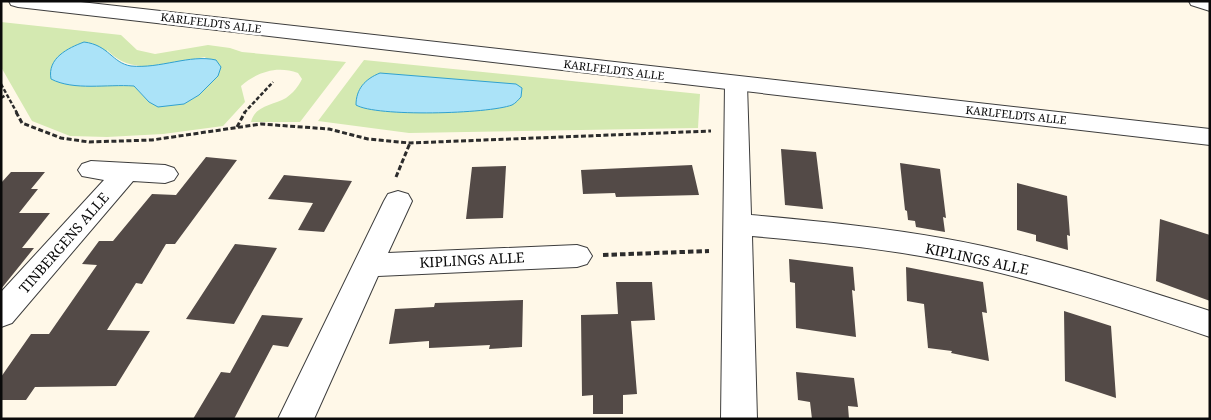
<svg xmlns="http://www.w3.org/2000/svg" width="1211" height="420" viewBox="0 0 1211 420" font-family="'Noto Serif',serif">
  <rect width="100%" height="100%" fill="#fff8e8"/>
  <path fill="#d4e9b1" fill-rule="evenodd" d="M1,22L121,35L137,50L155,54L208,45L230,48L242,52L346,62L300,122H251C255,105 274,105 286,98C293,93 298,87 302,79L298,73C277,65 257,72 241,86L245,102L223,126L163,134L107,137L70,136L32,121L1,67ZM107,50C133,78 173,63 205,57L218,76L199,95L184,104L149,102L134,86L110,85Z
    M364,60L700,94L698,128L409,133L318,121Z"/>
  <path fill="#abe3f8" stroke="#30a1d0" d="M84,42C109,45 112,63 131,66C160,69 190,54 216,60L221,67L218,76L199,95L184,104L158,107L149,102L134,86C107,84 74,91 51,79C47,58 68,48 84,42Z
    M380,73L516,84L522,88L521,97C518,100 516,103 512,105C488,114 376,117 356,105C356,89 365,79 380,73Z"/>
  <path fill="#534a47" d="M781,149L816,152L823,209L785,205Z
    M206,157L237,160L175,244H166L142,284L136,283L107,330L150,331L116,386L35,387L26,400H1V377L31,334H49L97,265L82,264L99,241H113L152,194L176,195Z
    M900,163L940,169L946,218L943,217L945,232L916,227L915,221L908,220L907,211L905,210Z
    M692,165L699,195L616,197L615,193L583,194L581,170Z
    M506,166L503,218L466,219L472,167Z
    M11,172H45L31,189H38L19,213H50L22,248H34L1,289V183Z
    M284,175L352,181L324,232L298,230L313,203L268,199Z
    M1017,183L1067,196L1070,236L1067,235L1068,250L1036,241V235L1017,230Z
    M1160,219L1210,235V301L1156,281Z
    M235,244L277,248L234,324L186,319Z
    M789,259L853,267L855,291L852,290L856,337L796,328L795,283L790,282Z
    M906,267L983,282L987,313L982,312L989,361L951,353L952,351L928,348L924,304L907,301Z
    M616,282H652L655,320L631,321L637,394L623,395V414H593V395L582,396L581,315L618,314Z
    M523,300L522,347L489,349L490,345L429,348V341L389,344L395,309L434,307L435,303Z
    M1064,311L1111,326L1116,398L1065,381Z
    M262,315L303,318L288,347L273,345L234,419H193L221,372L230,373Z
    M796,372L854,378L858,407L848,406L849,419H812L810,402L798,400Z"/>
  <g fill="none" stroke-linecap="round" stroke-linejoin="round">
    <defs>
      <path id="minor" d="M1189,1H1210V11L1191,5Z
        M736,77L744,79L747,84L751,215C816,221 882,227 947,239C1036,255 1123,283 1210,311V337C1124,308 1037,279 947,261C883,248 817,242 752,236L757,419H721L725,84L728,79Z
        M91,161L165,165L174,168L178,174L174,180L165,183L133,181L12,323L1,327V292L104,180L82,176L78,170L82,164Z
        M398,191L408,194L412,201L388,253L577,245L587,248L592,256L587,264L577,267L378,276L314,419H278L384,201L388,194Z"/>
      <path id="tertiary" d="M9,1H72L1210,129V145L18,7L11,5Z"/>
    </defs>
    <use href="#minor" stroke="#3d3d3d" stroke-width="2"/>
    <use href="#tertiary" stroke="#3d3d3d" stroke-width="2"/>
    <path stroke="#2c2c2c" stroke-width="2.5" stroke-dasharray="4 2" stroke-linecap="butt" d="M1,84L17,113
      M1,98L6,95
      M244,113L273,82"/>
    <path stroke="#2c2c2c" stroke-width="3" stroke-dasharray="5 2.5" stroke-linecap="butt" d="M16,112L22,123L61,138L89,142L152,140L261,124L329,129L368,139L410,143L711,131
      M237,127L245,112
      M396,177L410,143"/>
    <path stroke="#2c2c2c" stroke-width="4" stroke-dasharray="5.5 3" stroke-linecap="butt" d="M603,255L709,251"/>
    <use href="#minor" fill="#fff" fill-rule="evenodd"/>
    <use href="#tertiary" fill="#fff" fill-rule="evenodd"/>
  </g>
  <g text-anchor="middle" stroke-width="5" stroke-linejoin="round" paint-order="stroke">
    <g font-size="11" fill="#0a0a0a" stroke="#fff">
      <text transform="translate(211 23) rotate(7)" y="4">KARLFELDTS ALLE</text>
      <text transform="translate(614 70) rotate(7)" y="4">KARLFELDTS ALLE</text>
      <text transform="translate(1016 115) rotate(6)" y="4">KARLFELDTS ALLE</text>
    </g>
    <g font-size="14" fill="#0a0a0a" stroke="#fff">
      <text transform="translate(64 243) rotate(-49)" y="5">TINBERGENS ALLE</text>
      <text transform="translate(977 259) rotate(12)" y="5">KIPLINGS ALLE</text>
      <text transform="translate(472 260) rotate(-3)" y="5">KIPLINGS ALLE</text>
    </g>
  </g>
  <rect width="1211" height="420" fill="none" stroke="#0a0a0a" stroke-width="5"/>
</svg>
